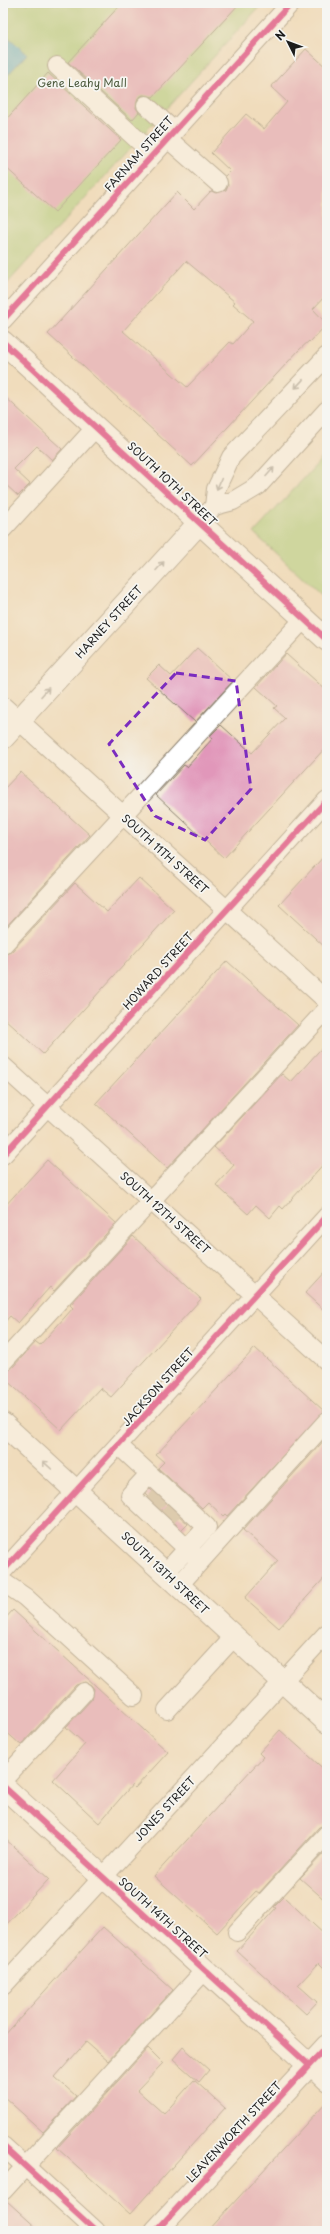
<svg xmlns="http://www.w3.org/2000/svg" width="330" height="2234" viewBox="0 0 330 2234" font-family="'Playpen Sans',sans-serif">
  <rect width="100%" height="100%" fill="#f6f6f2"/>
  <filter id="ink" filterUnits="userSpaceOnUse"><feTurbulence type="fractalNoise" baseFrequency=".025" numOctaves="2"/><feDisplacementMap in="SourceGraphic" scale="8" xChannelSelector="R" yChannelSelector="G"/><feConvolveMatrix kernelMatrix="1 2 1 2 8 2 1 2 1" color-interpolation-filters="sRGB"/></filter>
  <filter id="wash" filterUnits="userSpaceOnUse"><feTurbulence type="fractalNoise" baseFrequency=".012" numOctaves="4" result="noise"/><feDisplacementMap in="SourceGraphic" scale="16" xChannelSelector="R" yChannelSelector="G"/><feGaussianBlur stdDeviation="0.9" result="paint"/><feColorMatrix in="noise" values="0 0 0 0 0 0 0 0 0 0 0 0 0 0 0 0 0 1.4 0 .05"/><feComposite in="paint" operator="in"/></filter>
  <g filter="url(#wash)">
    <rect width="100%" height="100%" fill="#f0dcbc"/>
    <path fill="#a6ce7a" stroke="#61754b" d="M3,3H263L3,288Z
      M327,453V601L254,533Z"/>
    <path fill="#51aecf" stroke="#366576" d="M8,37L27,54L3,80V43Z"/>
    <g id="blocks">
      <path fill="#e197ba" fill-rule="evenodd" d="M122,3H240L153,97L143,95L138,98L136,108L139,112L132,120L68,62Z
        M306,49L327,68V294L313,309L327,324L310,342L309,341L299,350L192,466L48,334L177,192L194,209L211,191L216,193L226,190L228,185L225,176L230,171L211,153L246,114L264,129L287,102L271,87ZM186,261L235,302L233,304L253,321L233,344L230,342L187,387L123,331Z
        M48,73L121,140L55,212L3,165V123Z
        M3,395L62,449L52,460L37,446L14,469L30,484L18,496L3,482Z
        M197,648L233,681L195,722L146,678L159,665L171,676Z
        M286,654L327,691V746L224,858L156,795L184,765L187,767L213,738L210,736L221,725L252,753L285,718L274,708L277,706L256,687Z
        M20,772L90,835L3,930V790Z
        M327,853V949L279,905Z
        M139,878L174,910L43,1054L3,1017V955L11,952L75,883L107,912Z
        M227,961L298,1025L167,1168L96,1103Z
        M327,1042V1160L283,1209L280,1206L270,1218L256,1205L248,1214L216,1185L234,1165L214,1147L282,1074L291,1082Z
        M47,1160L116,1223L54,1291L50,1287L18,1323L10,1316L3,1324V1208Z
        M133,1236L201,1299L111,1397L100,1388L61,1430L3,1377V1372L11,1369L36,1342L40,1345L73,1308L70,1305Z
        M327,1269V1313L305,1293Z
        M255,1348L324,1411L227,1516L225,1514L223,1516L208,1502L202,1508L158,1468L164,1462L156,1455Z
        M327,1437V1575L279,1628L245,1598L278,1561L243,1530Z
        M150,1489L188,1524L182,1530L145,1494Z
        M13,1610L168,1752L135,1788L132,1785L99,1823L53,1780L85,1744L66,1727L92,1699L94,1689L91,1685L86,1682L76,1685L21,1745L3,1729V1621Z
        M280,1730L327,1772V1824L319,1827L259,1893L256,1891L217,1933L154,1876L263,1757L259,1753Z
        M3,1837L49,1879L3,1928Z
        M327,1850V1902L300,1878Z
        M284,1897L327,1937V1971L319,1963L298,1985L317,2002L306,2014L237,1951L276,1908L274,1907Z
        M103,1927L173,1990L108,2061L86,2042L55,2077L76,2096L43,2132L3,2096V2037Z
        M183,2047L209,2070L199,2082L173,2059Z
        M148,2048L163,2063L137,2090L164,2114L194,2080L225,2108L130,2214L57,2148Z
        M327,2101V2231H208L249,2186Z
        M3,2201H7L40,2231H3Z"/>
    </g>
  </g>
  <g filter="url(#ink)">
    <use href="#blocks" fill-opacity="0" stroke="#867c6c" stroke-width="1"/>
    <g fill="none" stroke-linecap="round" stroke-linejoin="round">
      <path stroke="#c6b69c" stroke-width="18" stroke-dasharray="18 9" stroke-linecap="butt" d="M151,1506L164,1492
        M166,1519L178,1505"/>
      <defs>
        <path id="minor" d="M57,66L153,154
          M146,105L174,131
          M167,138L218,183
          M3,320L291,3
          M214,506L216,489L231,457L327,356
          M208,513L214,506L233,501L258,486L327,410
          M3,529L96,427
          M3,706L327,1001
          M3,945L304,619
          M3,1066L327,1361
          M3,1155L327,800
          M3,1362L327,1009
          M118,1445L207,1527L166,1572
          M149,1474L130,1495L196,1557
          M3,1571L327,1216
          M3,1582L25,1597L134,1696
          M179,1585L327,1421
          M167,1710L234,1637
          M3,1780L84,1692
          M237,1932L327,1834
          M3,1986L327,1633
          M309,2065L327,2082
          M3,2146L96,2231
          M3,2191L205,1970"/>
        <path id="major" d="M3,342L327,640
          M3,738L199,523
          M3,1424L327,1722
          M3,1786L309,2065
          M156,2231L327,2046"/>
      </defs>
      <use href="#minor" stroke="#867c6c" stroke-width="20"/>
      <use href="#major" stroke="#867c6c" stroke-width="24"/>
      <use href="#minor" stroke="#fff" stroke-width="18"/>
      <use href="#major" stroke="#fff" stroke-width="22"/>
      <defs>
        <path id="cycleway" d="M3,320L291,3
          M3,342L327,640
          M3,1155L327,800
          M3,1571L327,1216
          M3,1786L309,2065
          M3,2146L96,2231
          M156,2231L327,2046"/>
      </defs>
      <use href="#cycleway" stroke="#f6f6f2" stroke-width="8"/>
      <use href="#cycleway" stroke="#d6006c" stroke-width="6"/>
    </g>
    <defs><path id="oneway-shaft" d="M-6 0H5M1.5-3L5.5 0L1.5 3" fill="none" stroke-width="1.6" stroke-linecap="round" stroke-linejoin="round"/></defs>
    <g stroke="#999">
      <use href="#oneway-shaft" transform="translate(299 384) rotate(133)"/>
      <use href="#oneway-shaft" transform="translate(270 472) rotate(-48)"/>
      <use href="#oneway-shaft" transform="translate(219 484) rotate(113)"/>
      <use href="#oneway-shaft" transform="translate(160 566) rotate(-48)"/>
      <use href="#oneway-shaft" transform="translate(45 692) rotate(-48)"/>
      <use href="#oneway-shaft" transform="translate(47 1465) rotate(-138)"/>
    </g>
  </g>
  <path d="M0 0H330V2234H0ZM176,673L236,681L251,789L205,840L155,816L109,744Z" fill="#f0dcbc" fill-opacity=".55" fill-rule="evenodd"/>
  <path fill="none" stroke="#7b2cbf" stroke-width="3" stroke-dasharray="8 5" stroke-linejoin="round" d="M176,673L236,681L251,789L205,840L155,816L109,744Z"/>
  <g text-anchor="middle" stroke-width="3.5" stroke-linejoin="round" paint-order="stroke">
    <g font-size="11" fill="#4c5a3d" stroke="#f6f6f2">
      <text x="82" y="87">Gene Leahy Mall</text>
    </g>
    <g font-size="11" fill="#1c1c1c" stroke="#f6f6f2">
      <text transform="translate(139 154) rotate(-48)" y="4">FARNAM STREET</text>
      <text transform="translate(172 484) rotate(43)" y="4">SOUTH 10TH STREET</text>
      <text transform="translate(109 622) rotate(-48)" y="4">HARNEY STREET</text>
      <text transform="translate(165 854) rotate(42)" y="4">SOUTH 11TH STREET</text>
      <text transform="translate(158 971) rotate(-48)" y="4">HOWARD STREET</text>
      <text transform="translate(165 1213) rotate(42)" y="4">SOUTH 12TH STREET</text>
      <text transform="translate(158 1387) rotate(-48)" y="4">JACKSON STREET</text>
      <text transform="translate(165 1573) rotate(43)" y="4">SOUTH 13TH STREET</text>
      <text transform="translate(165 1809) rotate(-47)" y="4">JONES STREET</text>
      <text transform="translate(163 1918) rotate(42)" y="4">SOUTH 14TH STREET</text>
      <text transform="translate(234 2132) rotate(-47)" y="4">LEAVENWORTH STREET</text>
    </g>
  </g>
  <rect width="330" height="2234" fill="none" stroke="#f6f6f2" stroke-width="16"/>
  <g transform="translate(288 42) rotate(312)" stroke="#f6f6f2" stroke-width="3" paint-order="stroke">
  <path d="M0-3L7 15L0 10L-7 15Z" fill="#1c1c1c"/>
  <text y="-6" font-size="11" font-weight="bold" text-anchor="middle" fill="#1c1c1c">N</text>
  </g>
</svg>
